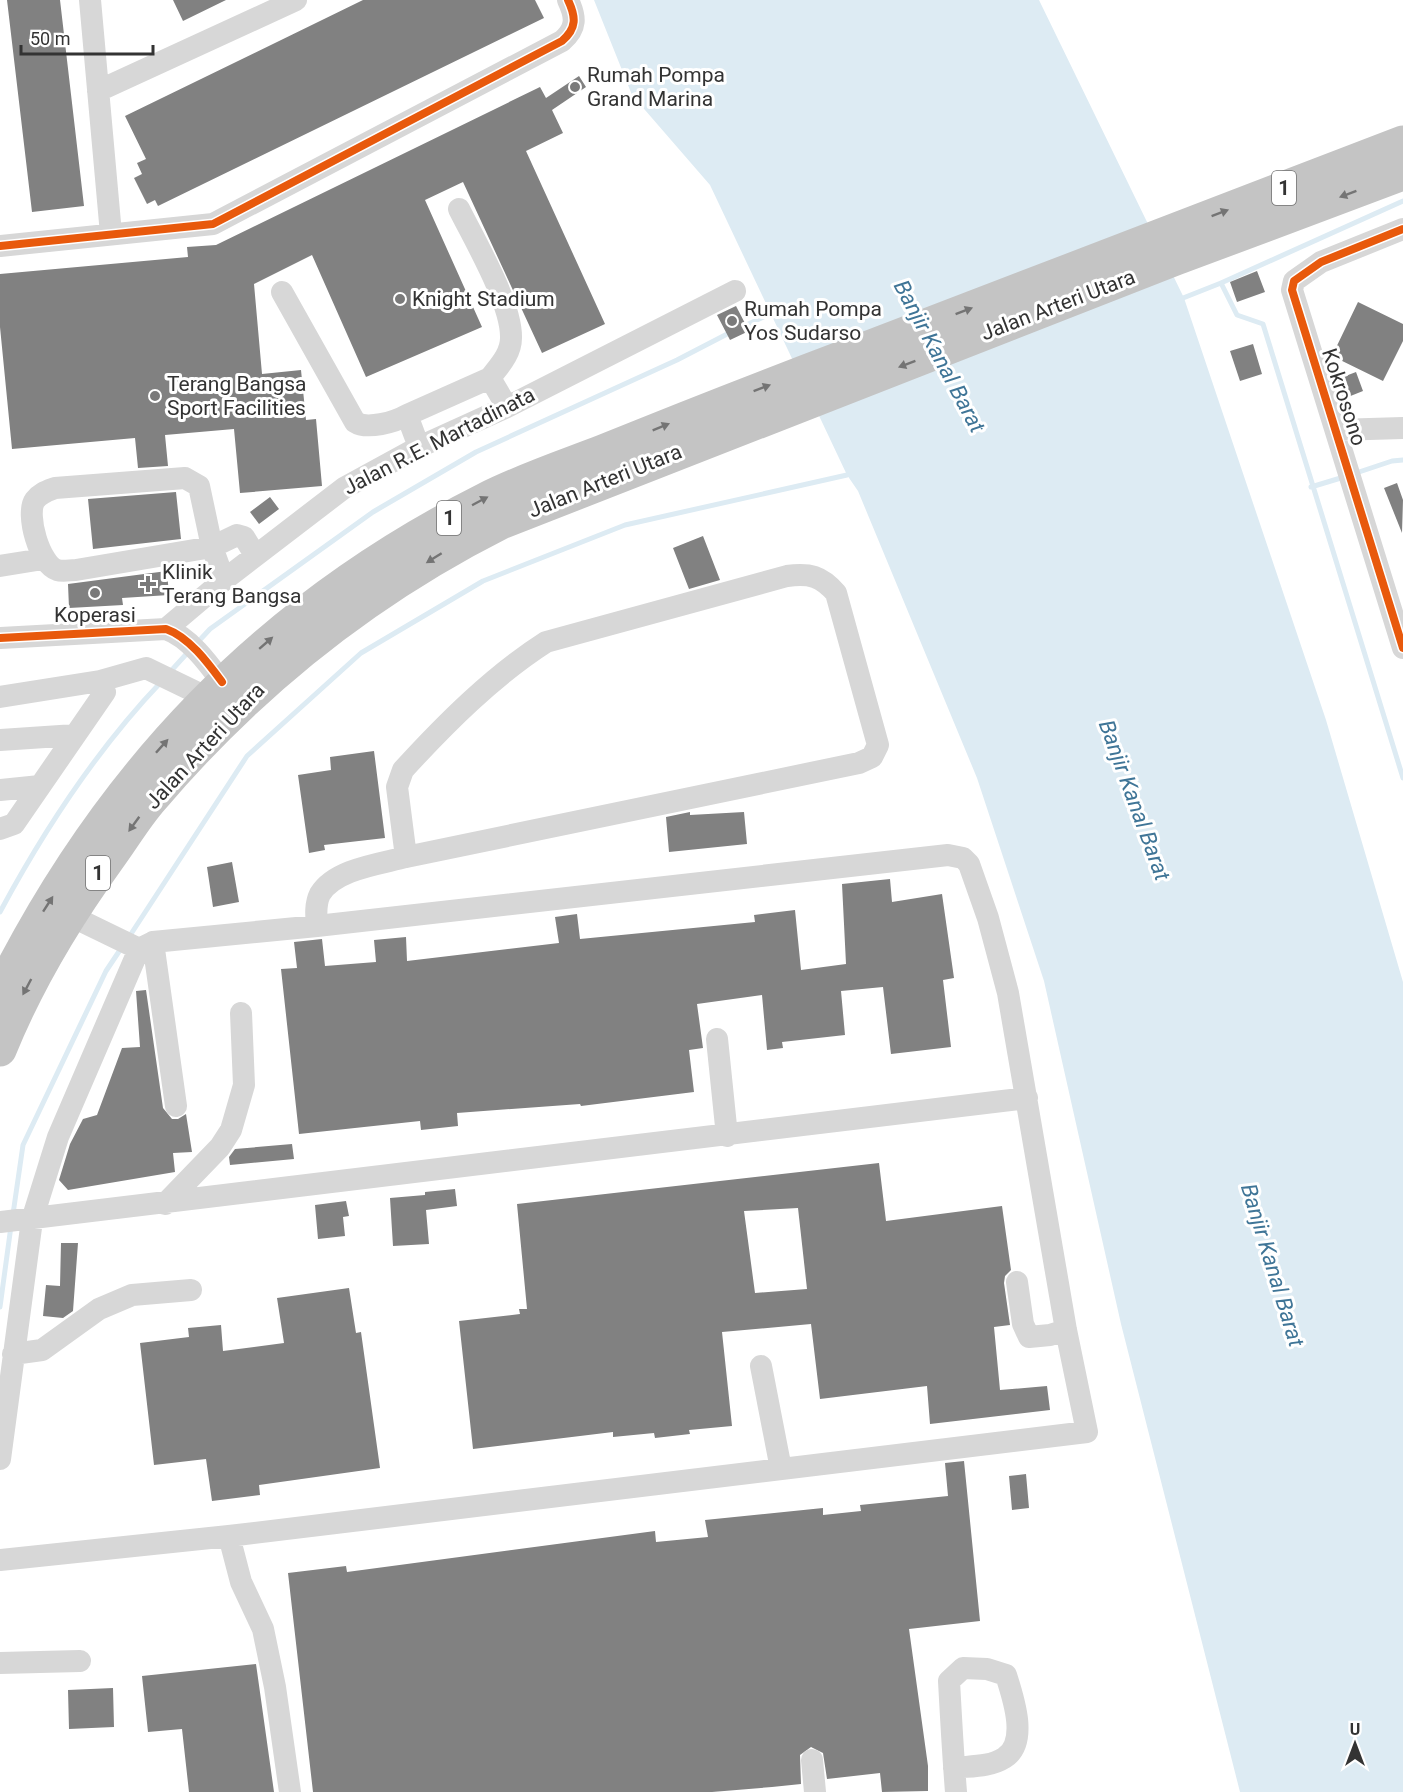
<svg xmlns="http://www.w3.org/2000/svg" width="1403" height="1792" viewBox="0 0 1403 1792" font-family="Roboto,sans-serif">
  <rect width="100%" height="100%" fill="#fff"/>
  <path fill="#ddebf3" d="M594,0H1039L1184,298L1326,720L1403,982V1792H1240L1121,1324L1044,981L977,778L858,491L847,475L710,185L632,95Z"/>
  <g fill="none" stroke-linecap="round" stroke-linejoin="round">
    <path stroke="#ddebf3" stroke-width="5" d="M1221,283L1403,201
      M1178,300L1221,283L1237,315L1263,324L1403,778
      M742,327L774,312L775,309
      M1356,473L1392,461L1403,460
      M1311,487L1344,477
      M197,643L210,629L373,512L476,452L677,360L733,331
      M170,672L190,650
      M0,912C44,830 97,749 162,681
      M129,937L247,756L361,653L483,581L625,525L847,475
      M13,1214L23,1145L106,971L122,947
      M0,1307L11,1226"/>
  </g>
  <path fill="#818181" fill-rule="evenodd" d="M7,0H60L84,206L32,212Z
    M173,0H226L183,21Z
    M363,0H535L544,18L158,206L155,200L147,204L134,178L142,174L137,163L146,159L125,116Z
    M579,76L586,87L552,110L563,133L526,151L605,324L542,353L463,182L425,200L482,327L366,377L312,255L254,284L262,374L301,370L306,420L316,419L322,486L240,493L234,429L165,435L168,466L138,468L135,438L12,449L0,327V274L188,257L187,247L216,245L540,87L546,98Z
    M1257,271L1265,292L1237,302L1230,282Z
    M1358,302L1403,324V341L1383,381L1332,356Z
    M736,306L749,331L730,340L717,315Z
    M1253,344L1262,374L1240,381L1230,351Z
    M1356,372L1363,391L1343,399L1335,380Z
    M1397,483L1403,500L1402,533L1384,488Z
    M176,492L181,539L93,549L88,499Z
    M270,497L279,509L259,524L250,512Z
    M703,536L720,580L689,589L673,548Z
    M167,571L169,595L122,598L123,605L69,608L68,584Z
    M374,751L385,838L324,845L325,850L309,853L298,775L331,770L330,757Z
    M690,812V815L744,812L747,844L669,852L666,817Z
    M232,862L239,902L213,907L207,867Z
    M890,879L892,902L942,894L954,978L943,980L951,1047L891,1054L883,987L841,991L845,1035L782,1042L783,1048L767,1050L762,995L697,1004L703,1048L689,1050L694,1092L581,1106L580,1104L457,1113L458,1126L421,1130L420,1121L299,1134L281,969L297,968L294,942L322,939L325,966L376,962L374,940L406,937L407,961L559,943L555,917L577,914L580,939L755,922L754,915L795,910L801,970L846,964L842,884Z
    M146,990L163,1108L172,1119H178L186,1114L192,1152L173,1153L175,1172L68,1190L59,1180L70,1144L83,1119L97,1115L122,1048L140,1047L136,991Z
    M292,1144L294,1159L230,1165L229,1157L235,1149Z
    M879,1163L886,1221L1002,1206L1011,1270L1005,1276L1004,1283L1010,1325L994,1327L1000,1390L1047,1386L1050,1410L930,1424L927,1386L820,1399L811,1324L722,1332L732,1426L689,1430L690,1434L655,1438L654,1433L613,1437V1432L473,1449L459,1321L520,1314L519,1309H527L517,1204ZM798,1208L807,1289L755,1293L744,1211Z
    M455,1189L457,1206L426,1210L429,1244L393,1246L390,1198L425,1195V1192Z
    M346,1201L349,1216L343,1217L345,1236L318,1239L315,1205Z
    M61,1243H78L73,1311L63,1318L43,1316L46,1285L60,1286Z
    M349,1288L356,1333L361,1332L380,1468L259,1485L260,1495L212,1501L206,1459L154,1465L140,1343L189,1337L188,1328L221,1325L223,1351L284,1343L277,1298Z
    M964,1461L980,1621L909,1629L928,1766V1791L882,1792L880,1773L827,1779L823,1753L811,1747L800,1755L801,1784L772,1787L712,1792H313L288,1573L346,1566L347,1572L655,1531L656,1542L708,1537L705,1520L823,1508V1515L861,1511L860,1505L948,1496L945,1463Z
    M1026,1474L1029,1508L1012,1510L1009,1476Z
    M256,1664L274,1792H189L182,1729L148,1732L142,1676Z
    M113,1688L114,1727L69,1729L68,1690Z"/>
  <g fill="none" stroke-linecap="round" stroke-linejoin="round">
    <path stroke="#d7d7d7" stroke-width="22" d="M90,0L111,234
      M98,91L296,0
      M459,209C475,241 512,304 511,338C511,354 499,366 490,378
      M1403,229L1321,262L1294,281L1292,290L1403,648
      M0,246L213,224L562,41C577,28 576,17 568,0
      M282,292L355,422C367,430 395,422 407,415L419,447
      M407,415L490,378L507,407
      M1336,430L1403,428
      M0,566L43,559
      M224,580L212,547L199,486L185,478L55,488C47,491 40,493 35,500C25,514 40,565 57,570C63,572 70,570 76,570L212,547L237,535L244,537L255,555
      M166,629L224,580L344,488L419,447L507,407L735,291
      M0,638L166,629C189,637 208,663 222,682
      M100,681L146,668L208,698
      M0,697L100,681L105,692L14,824L0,829
      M0,740L75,735
      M0,790L40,786
      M69,915L139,949
      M317,926C316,916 315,904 320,894C335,869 380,864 406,857L859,763L872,757L878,745L836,593C821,576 810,573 787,576L546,642C493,676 446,723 403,770L397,787L406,857
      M153,942L176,1106
      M717,1039L727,1136
      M165,1204L220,1147L231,1130L244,1085L241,1013
      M0,1222L1027,1098
      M1017,1282L1023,1324L1029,1337L1050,1335L1066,1330
      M13,1354L42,1350L99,1309L132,1295L191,1290
      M761,1366L781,1469
      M0,1459L32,1220L58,1137L139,949L153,942L317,926L948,855L963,858L969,864L988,918L1008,993L1066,1330L1087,1432L229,1536L0,1560
      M229,1536L241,1582L263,1629L275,1687L290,1792
      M0,1663L80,1661
      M812,1760L815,1792
      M954,1768C970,1766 990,1767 1004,1758C1029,1743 1013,1697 1006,1675L987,1669L963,1668L949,1681C951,1718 953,1755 956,1792"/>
    <path stroke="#c4c4c4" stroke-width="33" d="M0,992C109,773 266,609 485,499C522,480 564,466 603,451C684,418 766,386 848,355C1033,284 1218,213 1403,142
      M0,1050C28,981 64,921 108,860C123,840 136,817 153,798C251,683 366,591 501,523L1176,259L1403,174"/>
    <defs>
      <path id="cycleway" d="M1403,229L1321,262L1294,281L1292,290L1403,648
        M0,246L213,224L562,41C577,28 576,17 568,0
        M0,638L166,629C189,637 208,663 222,682"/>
    </defs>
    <use href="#cycleway" stroke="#fff" stroke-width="11"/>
    <use href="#cycleway" stroke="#e8590c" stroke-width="8"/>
  </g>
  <defs><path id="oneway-solid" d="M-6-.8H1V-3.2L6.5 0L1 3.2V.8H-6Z" transform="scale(1.5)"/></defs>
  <g fill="#747474">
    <use href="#oneway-solid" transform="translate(1348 194) rotate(159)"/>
    <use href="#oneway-solid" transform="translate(1220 213) rotate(-21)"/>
    <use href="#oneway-solid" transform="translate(964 311) rotate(-21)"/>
    <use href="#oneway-solid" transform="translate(907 364) rotate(159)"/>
    <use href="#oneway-solid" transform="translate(762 388) rotate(-21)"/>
    <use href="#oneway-solid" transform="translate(661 427) rotate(-22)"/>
    <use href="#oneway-solid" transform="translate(480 501) rotate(-28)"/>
    <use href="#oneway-solid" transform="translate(434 558) rotate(148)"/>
    <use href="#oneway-solid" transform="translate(266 643) rotate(-41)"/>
    <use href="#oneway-solid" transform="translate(162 746) rotate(-48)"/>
    <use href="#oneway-solid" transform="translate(134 824) rotate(126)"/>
    <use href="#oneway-solid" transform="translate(48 904) rotate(-57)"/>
    <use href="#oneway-solid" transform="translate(27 987) rotate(118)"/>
  </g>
  <g fill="#7a7a7a" stroke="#fff" stroke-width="2">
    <circle cx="575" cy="87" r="6"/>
    <circle cx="400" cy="299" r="6"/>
    <circle cx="732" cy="321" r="6"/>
    <circle cx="155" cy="396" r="6"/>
    <path d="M145 575h6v6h6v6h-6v6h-6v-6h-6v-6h6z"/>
    <circle cx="95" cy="593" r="6"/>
  </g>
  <g text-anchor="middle" stroke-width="6" stroke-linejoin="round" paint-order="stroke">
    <g fill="#fff" stroke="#707070" stroke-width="1.5">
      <rect x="1272" y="171" width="24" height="34" rx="4.5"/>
      <rect x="437" y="501" width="24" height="34" rx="4.5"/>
      <rect x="86" y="856" width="24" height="34" rx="4.5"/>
    </g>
    <g font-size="20" font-weight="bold" fill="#333">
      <text x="1284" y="195">1</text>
      <text x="449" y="525">1</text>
      <text x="98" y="880">1</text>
    </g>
    <g font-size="21" fill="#333" stroke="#fff" text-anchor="start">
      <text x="587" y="82">Rumah Pompa<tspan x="587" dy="24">Grand Marina</tspan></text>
      <text x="412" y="306">Knight Stadium</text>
      <text x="744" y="316">Rumah Pompa<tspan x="744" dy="24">Yos Sudarso</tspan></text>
      <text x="167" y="391">Terang Bangsa<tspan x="167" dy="24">Sport Facilities</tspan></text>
      <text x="162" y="579">Klinik<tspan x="162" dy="24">Terang Bangsa</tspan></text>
      <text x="95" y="622" text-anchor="middle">Koperasi</text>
    </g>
    <g font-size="21" fill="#333" stroke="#fff">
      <text transform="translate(1058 305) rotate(-21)" y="7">Jalan Arteri Utara</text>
      <text transform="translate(1344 397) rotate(72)" y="7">Kokrosono</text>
      <text transform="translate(439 441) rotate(-27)" y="7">Jalan R.E. Martadinata</text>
      <text transform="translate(605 481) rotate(-22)" y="7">Jalan Arteri Utara</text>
      <text transform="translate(205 746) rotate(-47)" y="7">Jalan Arteri Utara</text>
    </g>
    <g font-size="22" font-style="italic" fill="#3f7597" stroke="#fff">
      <text transform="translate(940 356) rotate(62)" y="8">Banjir Kanal Barat</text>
      <text transform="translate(1135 800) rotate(70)" y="8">Banjir Kanal Barat</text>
      <text transform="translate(1273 1265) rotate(73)" y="8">Banjir Kanal Barat</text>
    </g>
  </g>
  <g transform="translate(1355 1744)" stroke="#ffffff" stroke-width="4.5" paint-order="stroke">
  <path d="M0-4.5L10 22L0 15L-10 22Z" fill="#333333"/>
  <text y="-9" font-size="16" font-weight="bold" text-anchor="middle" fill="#333333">U</text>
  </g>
  <path d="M21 45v9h132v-9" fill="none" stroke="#333333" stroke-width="3"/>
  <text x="30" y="45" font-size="18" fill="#333333" stroke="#ffffff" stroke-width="4.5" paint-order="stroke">50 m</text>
</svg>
